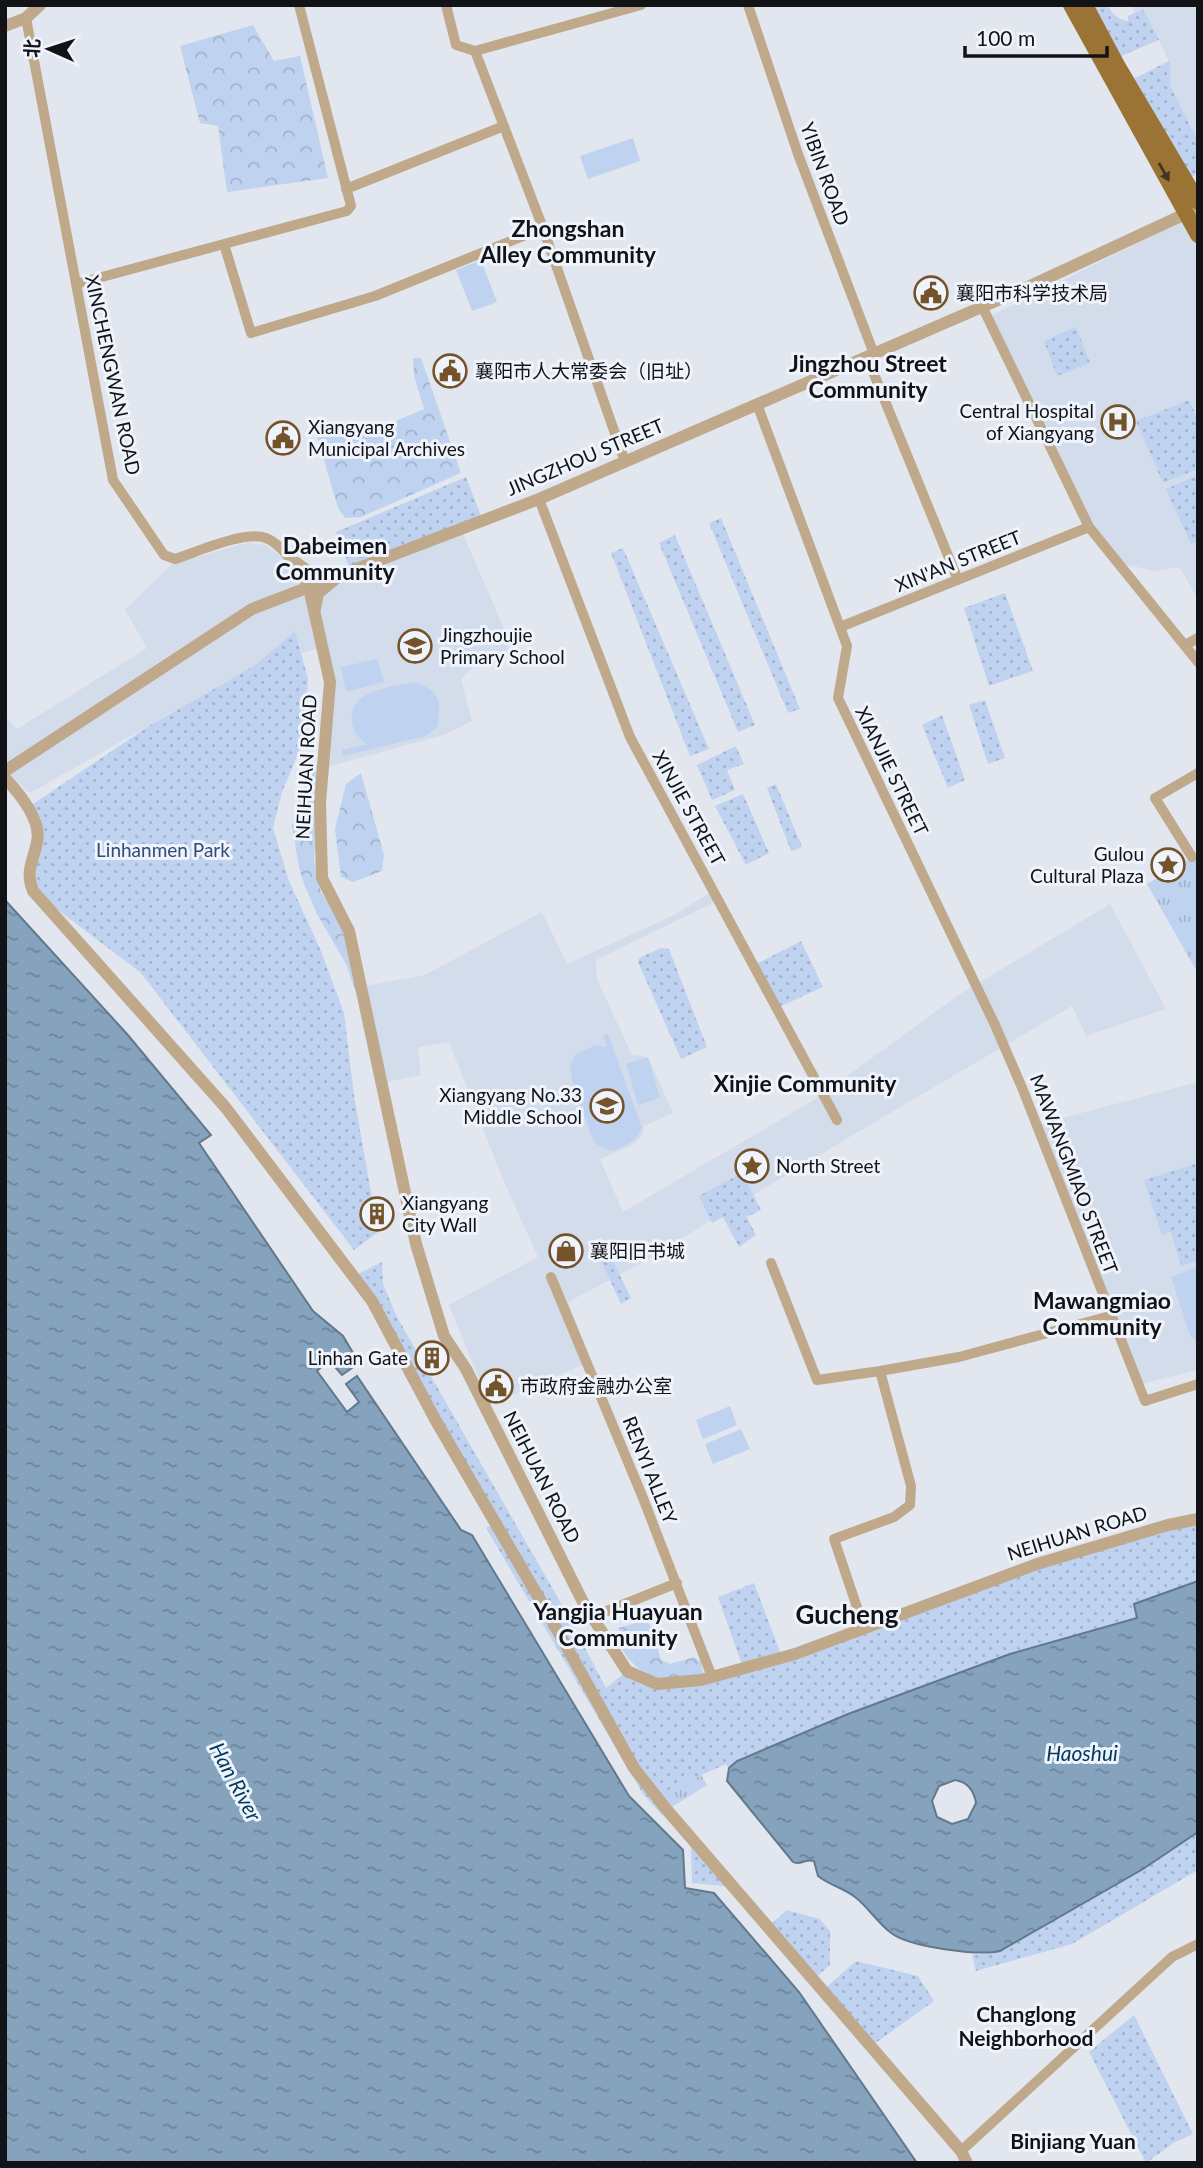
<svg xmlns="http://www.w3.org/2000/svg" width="1203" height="2168" viewBox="0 0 1203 2168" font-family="Lato,'Noto Sans SC',sans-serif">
  <defs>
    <pattern id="grass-tufts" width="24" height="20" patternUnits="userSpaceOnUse" patternTransform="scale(1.75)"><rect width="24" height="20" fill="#bfd2f0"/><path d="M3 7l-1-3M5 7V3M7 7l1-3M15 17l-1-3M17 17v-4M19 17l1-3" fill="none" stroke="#a3b3cd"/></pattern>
    <pattern id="forest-crowns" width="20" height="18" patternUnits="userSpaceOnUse" patternTransform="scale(1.75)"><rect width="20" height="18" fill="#bfd2f0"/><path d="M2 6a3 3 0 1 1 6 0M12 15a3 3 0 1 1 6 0" fill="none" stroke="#a3b3cd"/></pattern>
    <pattern id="park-dots" width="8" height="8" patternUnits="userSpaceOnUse" patternTransform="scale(1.75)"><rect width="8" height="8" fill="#bfd2f0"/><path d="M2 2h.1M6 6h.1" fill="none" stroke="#a3b3cd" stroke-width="1.8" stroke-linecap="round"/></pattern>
    <pattern id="water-ripples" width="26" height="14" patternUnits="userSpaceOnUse" patternTransform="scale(1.75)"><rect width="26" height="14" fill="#85a3bd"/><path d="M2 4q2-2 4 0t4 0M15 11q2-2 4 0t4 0" fill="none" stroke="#6b8499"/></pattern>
  </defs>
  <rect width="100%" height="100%" fill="#e2e7ef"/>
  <path fill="#d3dceb" d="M1131,5H1198V141L1170,85L1171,66L1159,40L1143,9L1135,13Z
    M1189,218L1198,235V599L1179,567L1155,571L1119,563L1089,527L988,317Z
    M461,529L509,640L508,651L475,666L461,679L472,721L444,735L323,768L330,682L315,613L319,594L343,575Z
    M247,543L266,545L287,562L300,581L321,648L254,666L30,793L13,778L5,770V717L17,729L147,648L125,610L172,564Z
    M714,890L719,900L596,960L597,979L632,1055L648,1057L673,1113L644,1126L641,1137L631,1146L600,1159L623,1212L814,1100L960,994L1110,904L1166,1009L1086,1036L1072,1006L846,1139L636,1266L568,1302L591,1361L490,1405L449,1305L538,1257L504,1182L449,1042L418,1047L421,1075L382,1083L364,986L425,975L542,912L567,964L674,915Z
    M1198,1082V1370L1137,1385L1036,1125Z"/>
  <path fill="url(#grass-tufts)" d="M1198,854V969L1196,970L1147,884Z
    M701,1775L707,1785L667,1810L664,1799L690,1780Z"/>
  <path fill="url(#forest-crowns)" d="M253,25L274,61L300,56L328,178L227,192L218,126L200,123L180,46Z
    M413,358H421L461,473L361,517L345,518L338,508L317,436L357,425L377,429L424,409L414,376Z
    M320,758L314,861L321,892L342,923L349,939L356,993L346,964L317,914L304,884L299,867L292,826L301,792Z
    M361,773L384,855L382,871L353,882L341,877L335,829L346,784Z
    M642,1621H647L652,1628L661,1660L670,1664L694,1657L701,1662L703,1673L699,1677C687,1677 672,1681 661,1679C640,1675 614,1651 619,1628Z"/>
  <path fill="url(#park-dots)" d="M1085,5H1108C1112,14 1118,20 1128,21V16L1143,9L1159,40L1114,59Z
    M1169,61L1171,66L1170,85L1198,141V173L1184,181L1127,82Z
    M1076,327L1090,363L1057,376L1044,341Z
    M1189,400L1198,420V469L1163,483L1136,421Z
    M1198,475V542L1191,544L1166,489Z
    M466,477L483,521L351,572L336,532Z
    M721,518L800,709L788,713L709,523Z
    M675,535L755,725L738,732L659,543Z
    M623,548L709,749L690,756L611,553Z
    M1005,593L1033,671L989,686L964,608Z
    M295,631L308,679L304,740L282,792L273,828L289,881L321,951L344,1013L354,1096L378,1232L354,1250L141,973L33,891L38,839L27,808L149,726L254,666Z
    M985,700L1005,758L988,764L969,705Z
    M942,715L965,780L948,788L922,725Z
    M736,746L744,764L727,770L735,790L712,800L697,765Z
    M776,784L802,847L791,851L767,788Z
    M743,794L769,853L746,865L715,806Z
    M801,941L823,987L777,1008L754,965Z
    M661,948L669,949L707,1047L681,1059L638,962L639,958Z
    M1198,1163V1261L1181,1266L1171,1232L1162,1235L1144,1180Z
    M742,1173L761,1210L747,1217L756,1235L739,1247L723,1217L712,1223L699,1196Z
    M606,1247L631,1298L621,1304L597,1252Z
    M382,1262L383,1284L397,1317L566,1612L606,1688L627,1671L657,1684L743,1668L718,1597L754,1583L782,1657L1037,1564L1198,1519V1581L1135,1604L1137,1618L1010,1654L848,1714L737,1761L729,1768L726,1764L690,1780L664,1800L667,1810L662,1815L643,1794L486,1528L494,1523L358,1274Z
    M1198,1832V1870L1072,1944L976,1971L972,1955L994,1953L1009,1947L1143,1869Z
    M691,1847L725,1886L692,1883Z
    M787,1910L820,1919L830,1931V1965L813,1980L768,1927Z
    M856,1961L918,1976L934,2001L870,2047L822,1991Z
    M1134,2015L1193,2134L1175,2142L1146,2163L1089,2052Z"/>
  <path fill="#bfd2f0" d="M633,138L640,161L588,179L580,156Z
    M481,260L497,302L472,311L456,270Z
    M377,659L384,682L346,692L341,667Z
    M415,682C440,691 442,702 437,727L426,736L343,756L342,750L367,744C359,739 353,732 352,722C348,689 393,687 415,682Z
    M608,1034L642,1128C635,1142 625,1147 610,1151L596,1144L591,1135L572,1080L570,1067L575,1055L596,1045L607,1047L603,1036Z
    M648,1057L660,1098L638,1105L626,1064Z
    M1198,1266V1343L1190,1335L1171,1277Z
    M730,1406L737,1425L703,1439L696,1420Z
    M741,1429L750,1449L713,1464L705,1444Z"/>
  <path fill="url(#water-ripples)" stroke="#62788b" stroke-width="2" fill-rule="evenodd" d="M5,900L127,1034L211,1135L199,1143L313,1311L343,1336L359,1363L342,1375L329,1360L317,1371L347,1412L359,1402L346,1384L357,1376L461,1530L472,1535L629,1796L683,1850L685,1888L714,1893L799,1992L917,2163H5Z
    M1198,1581V1832L1143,1869L1000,1951C978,1956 907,1947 890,1932C877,1922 868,1907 855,1897C844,1888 829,1885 818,1876L814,1861C806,1858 800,1866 793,1862L727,1781L729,1768L737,1761L848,1714L1010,1654L1137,1618L1134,1604ZM955,1780C968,1782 974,1791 976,1803L968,1819L952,1824L937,1817L932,1801L939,1786Z"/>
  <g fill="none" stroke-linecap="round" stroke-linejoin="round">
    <path stroke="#bfa98a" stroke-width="10" d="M446,5L456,45L475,51
      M748,5L798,154L874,354
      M26,18L113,480L164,555L175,559C197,552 245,530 266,538C284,545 299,572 309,588
      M475,51L543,228L625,462
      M475,51L641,5
      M346,189L504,126
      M224,244L347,211L351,206L299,5
      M76,284L224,244L251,333L375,296L543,228
      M982,306L1089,527L1198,662
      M867,357L958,580
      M757,404L847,646L838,698L995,1025L1023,1090L1145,1401L1198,1384
      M539,499L630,737L837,1120
      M297,562L313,574H340
      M315,613L319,594L338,578
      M840,627L1089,527
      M1185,645L1198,638
      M1192,857L1155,798L1198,773
      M771,1263L817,1380L880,1371
      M551,1277L643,1498L712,1677
      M592,1617L677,1583
      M864,1628L834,1539L894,1517L910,1505L911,1486L880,1371L959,1357L1110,1316
      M961,2151L1172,1957L1198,1944"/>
    <path stroke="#bfa98a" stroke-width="12" d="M5,26L26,18L40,5
      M309,588L330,682L320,803L322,878L349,931L416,1244L444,1336L466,1369L584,1604L627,1671L657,1684L701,1680L795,1654L1037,1564L1168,1525L1198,1519
      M5,771L252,609L539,499L1030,286L1198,208
      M5,778C19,793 42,820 37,842C33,862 25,871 33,891L226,1108L372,1301L436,1421L550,1617L634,1768L667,1810L961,2151L967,2163"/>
    <path stroke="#9b7435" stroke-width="16" d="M1071,5L1198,235
      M1085,5L1117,65L1198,202"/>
  </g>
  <defs><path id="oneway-solid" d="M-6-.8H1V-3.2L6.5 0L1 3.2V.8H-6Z" transform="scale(1.75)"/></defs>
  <use fill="#423521" href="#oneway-solid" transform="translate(1164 172) rotate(61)"/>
  <defs>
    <symbol id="civic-ring" viewBox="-11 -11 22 22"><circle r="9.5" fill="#eff4fc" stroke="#74532a" stroke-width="1.5"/><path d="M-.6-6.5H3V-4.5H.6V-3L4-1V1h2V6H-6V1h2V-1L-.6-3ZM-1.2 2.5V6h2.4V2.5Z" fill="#74532a"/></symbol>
    <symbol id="hospital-ring" viewBox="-11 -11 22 22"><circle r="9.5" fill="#eff4fc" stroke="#74532a" stroke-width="1.5"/><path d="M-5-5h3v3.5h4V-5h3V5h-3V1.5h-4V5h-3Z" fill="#74532a"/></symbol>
    <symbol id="school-ring" viewBox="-11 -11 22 22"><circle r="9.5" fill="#eff4fc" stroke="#74532a" stroke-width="1.5"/><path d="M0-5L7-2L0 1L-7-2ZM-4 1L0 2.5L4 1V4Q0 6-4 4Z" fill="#74532a"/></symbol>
    <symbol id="sight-ring" viewBox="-11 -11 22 22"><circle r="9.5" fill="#eff4fc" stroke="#74532a" stroke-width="1.5"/><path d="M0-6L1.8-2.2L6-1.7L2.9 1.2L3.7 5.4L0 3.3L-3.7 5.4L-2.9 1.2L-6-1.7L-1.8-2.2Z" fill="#74532a"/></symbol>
    <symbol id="building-ring" viewBox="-11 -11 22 22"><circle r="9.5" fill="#eff4fc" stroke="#74532a" stroke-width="1.5"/><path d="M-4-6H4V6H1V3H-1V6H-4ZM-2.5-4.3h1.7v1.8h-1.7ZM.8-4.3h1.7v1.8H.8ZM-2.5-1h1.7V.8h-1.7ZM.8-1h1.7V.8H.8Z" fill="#74532a"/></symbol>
    <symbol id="shop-ring" viewBox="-11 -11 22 22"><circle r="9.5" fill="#eff4fc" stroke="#74532a" stroke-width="1.5"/><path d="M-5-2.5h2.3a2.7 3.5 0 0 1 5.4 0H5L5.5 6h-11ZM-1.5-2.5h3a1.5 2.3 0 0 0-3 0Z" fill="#74532a"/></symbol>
  </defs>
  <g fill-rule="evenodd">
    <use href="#civic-ring" x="912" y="274" width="38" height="38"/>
    <use href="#civic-ring" x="431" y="352" width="38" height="38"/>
    <use href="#hospital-ring" x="1099" y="403" width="38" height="38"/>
    <use href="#civic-ring" x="264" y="419" width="38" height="38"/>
    <use href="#school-ring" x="396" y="627" width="38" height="38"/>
    <use href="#sight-ring" x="1149" y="846" width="38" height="38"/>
    <use href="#school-ring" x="588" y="1087" width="38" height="38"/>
    <use href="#sight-ring" x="733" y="1147" width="38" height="38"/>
    <use href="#building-ring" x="358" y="1195" width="38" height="38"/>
    <use href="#shop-ring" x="547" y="1232" width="38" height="38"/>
    <use href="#building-ring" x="413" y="1339" width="38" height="38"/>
    <use href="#civic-ring" x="477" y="1367" width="38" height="38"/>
  </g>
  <g text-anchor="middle" stroke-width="6" stroke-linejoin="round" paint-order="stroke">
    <g font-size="19" fill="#121316" stroke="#eff4fc">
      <text transform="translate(825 174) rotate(70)" y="7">YIBIN ROAD</text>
      <text transform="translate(113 375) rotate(78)" y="7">XINCHENGWAN ROAD</text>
      <text transform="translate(585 457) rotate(-23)" y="7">JINGZHOU STREET</text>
      <text transform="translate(958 561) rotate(-22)" y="7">XIN'AN STREET</text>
      <text transform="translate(306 767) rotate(-87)" y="7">NEIHUAN ROAD</text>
      <text transform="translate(892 771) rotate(64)" y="7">XIANJIE STREET</text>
      <text transform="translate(689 808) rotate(61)" y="7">XINJIE STREET</text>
      <text transform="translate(1074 1174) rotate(69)" y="7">MAWANGMIAO STREET</text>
      <text transform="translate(650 1470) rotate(68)" y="7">RENYI ALLEY</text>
      <text transform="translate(542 1477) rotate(63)" y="7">NEIHUAN ROAD</text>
      <text transform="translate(1077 1533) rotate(-17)" y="7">NEIHUAN ROAD</text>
    </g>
    <g font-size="19" fill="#121316" stroke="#eff4fc" text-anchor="start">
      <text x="956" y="300">襄阳市科学技术局</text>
      <text x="475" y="378">襄阳市人大常委会（旧址）</text>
      <text x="1094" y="418" text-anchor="end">Central Hospital<tspan x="1094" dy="22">of Xiangyang</tspan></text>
      <text x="308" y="434">Xiangyang<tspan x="308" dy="22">Municipal Archives</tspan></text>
      <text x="440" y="642">Jingzhoujie<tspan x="440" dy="22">Primary School</tspan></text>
      <text x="1144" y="861" text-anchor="end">Gulou<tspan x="1144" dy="22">Cultural Plaza</tspan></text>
      <text x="582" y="1102" text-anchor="end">Xiangyang No.33<tspan x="582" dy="22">Middle School</tspan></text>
      <text x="776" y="1173">North Street</text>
      <text x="402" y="1210">Xiangyang<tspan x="402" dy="22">City Wall</tspan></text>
      <text x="590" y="1258">襄阳旧书城</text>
      <text x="408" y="1365" text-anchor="end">Linhan Gate</text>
      <text x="520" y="1393">市政府金融办公室</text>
    </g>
    <g font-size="19" fill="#314c77" stroke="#eff4fc">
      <text x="163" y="857">Linhanmen Park</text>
    </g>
    <g font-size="21" font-style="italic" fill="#02385b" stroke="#eff4fc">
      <text x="1082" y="1761">Haoshui</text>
      <text transform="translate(235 1782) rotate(62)" y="7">Han River</text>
    </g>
    <g font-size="21" font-weight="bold" fill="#121316" stroke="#eff4fc">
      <text x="1026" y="2022">Changlong<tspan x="1026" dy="24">Neighborhood</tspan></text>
      <text x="1073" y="2149">Binjiang Yuan</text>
    </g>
    <g font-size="23" font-weight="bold" fill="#121316" stroke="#eff4fc">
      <text x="568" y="237">Zhongshan<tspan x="568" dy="26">Alley Community</tspan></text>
      <text x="868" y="372">Jingzhou Street<tspan x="868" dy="26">Community</tspan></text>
      <text x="335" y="554">Dabeimen<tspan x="335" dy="26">Community</tspan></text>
      <text x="805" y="1092">Xinjie Community</text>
      <text x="1102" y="1309">Mawangmiao<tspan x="1102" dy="26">Community</tspan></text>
      <text x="618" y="1620">Yangjia Huayuan<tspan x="618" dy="26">Community</tspan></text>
    </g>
    <g font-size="26" font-weight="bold" fill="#121316" stroke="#eff4fc">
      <text x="847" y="1624">Gucheng</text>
    </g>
  </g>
  <rect width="1203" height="2168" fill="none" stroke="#121316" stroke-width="14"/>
  <g transform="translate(49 49) rotate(273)" stroke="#eff4fc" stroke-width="5" paint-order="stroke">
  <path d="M0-5L12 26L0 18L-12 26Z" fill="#121316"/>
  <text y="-10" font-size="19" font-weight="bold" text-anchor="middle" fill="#121316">北</text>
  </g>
  <path d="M965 46v10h142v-10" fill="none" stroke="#121316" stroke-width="3.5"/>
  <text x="976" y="46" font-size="21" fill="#121316" stroke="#eff4fc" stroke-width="5" paint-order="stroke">100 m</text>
</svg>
